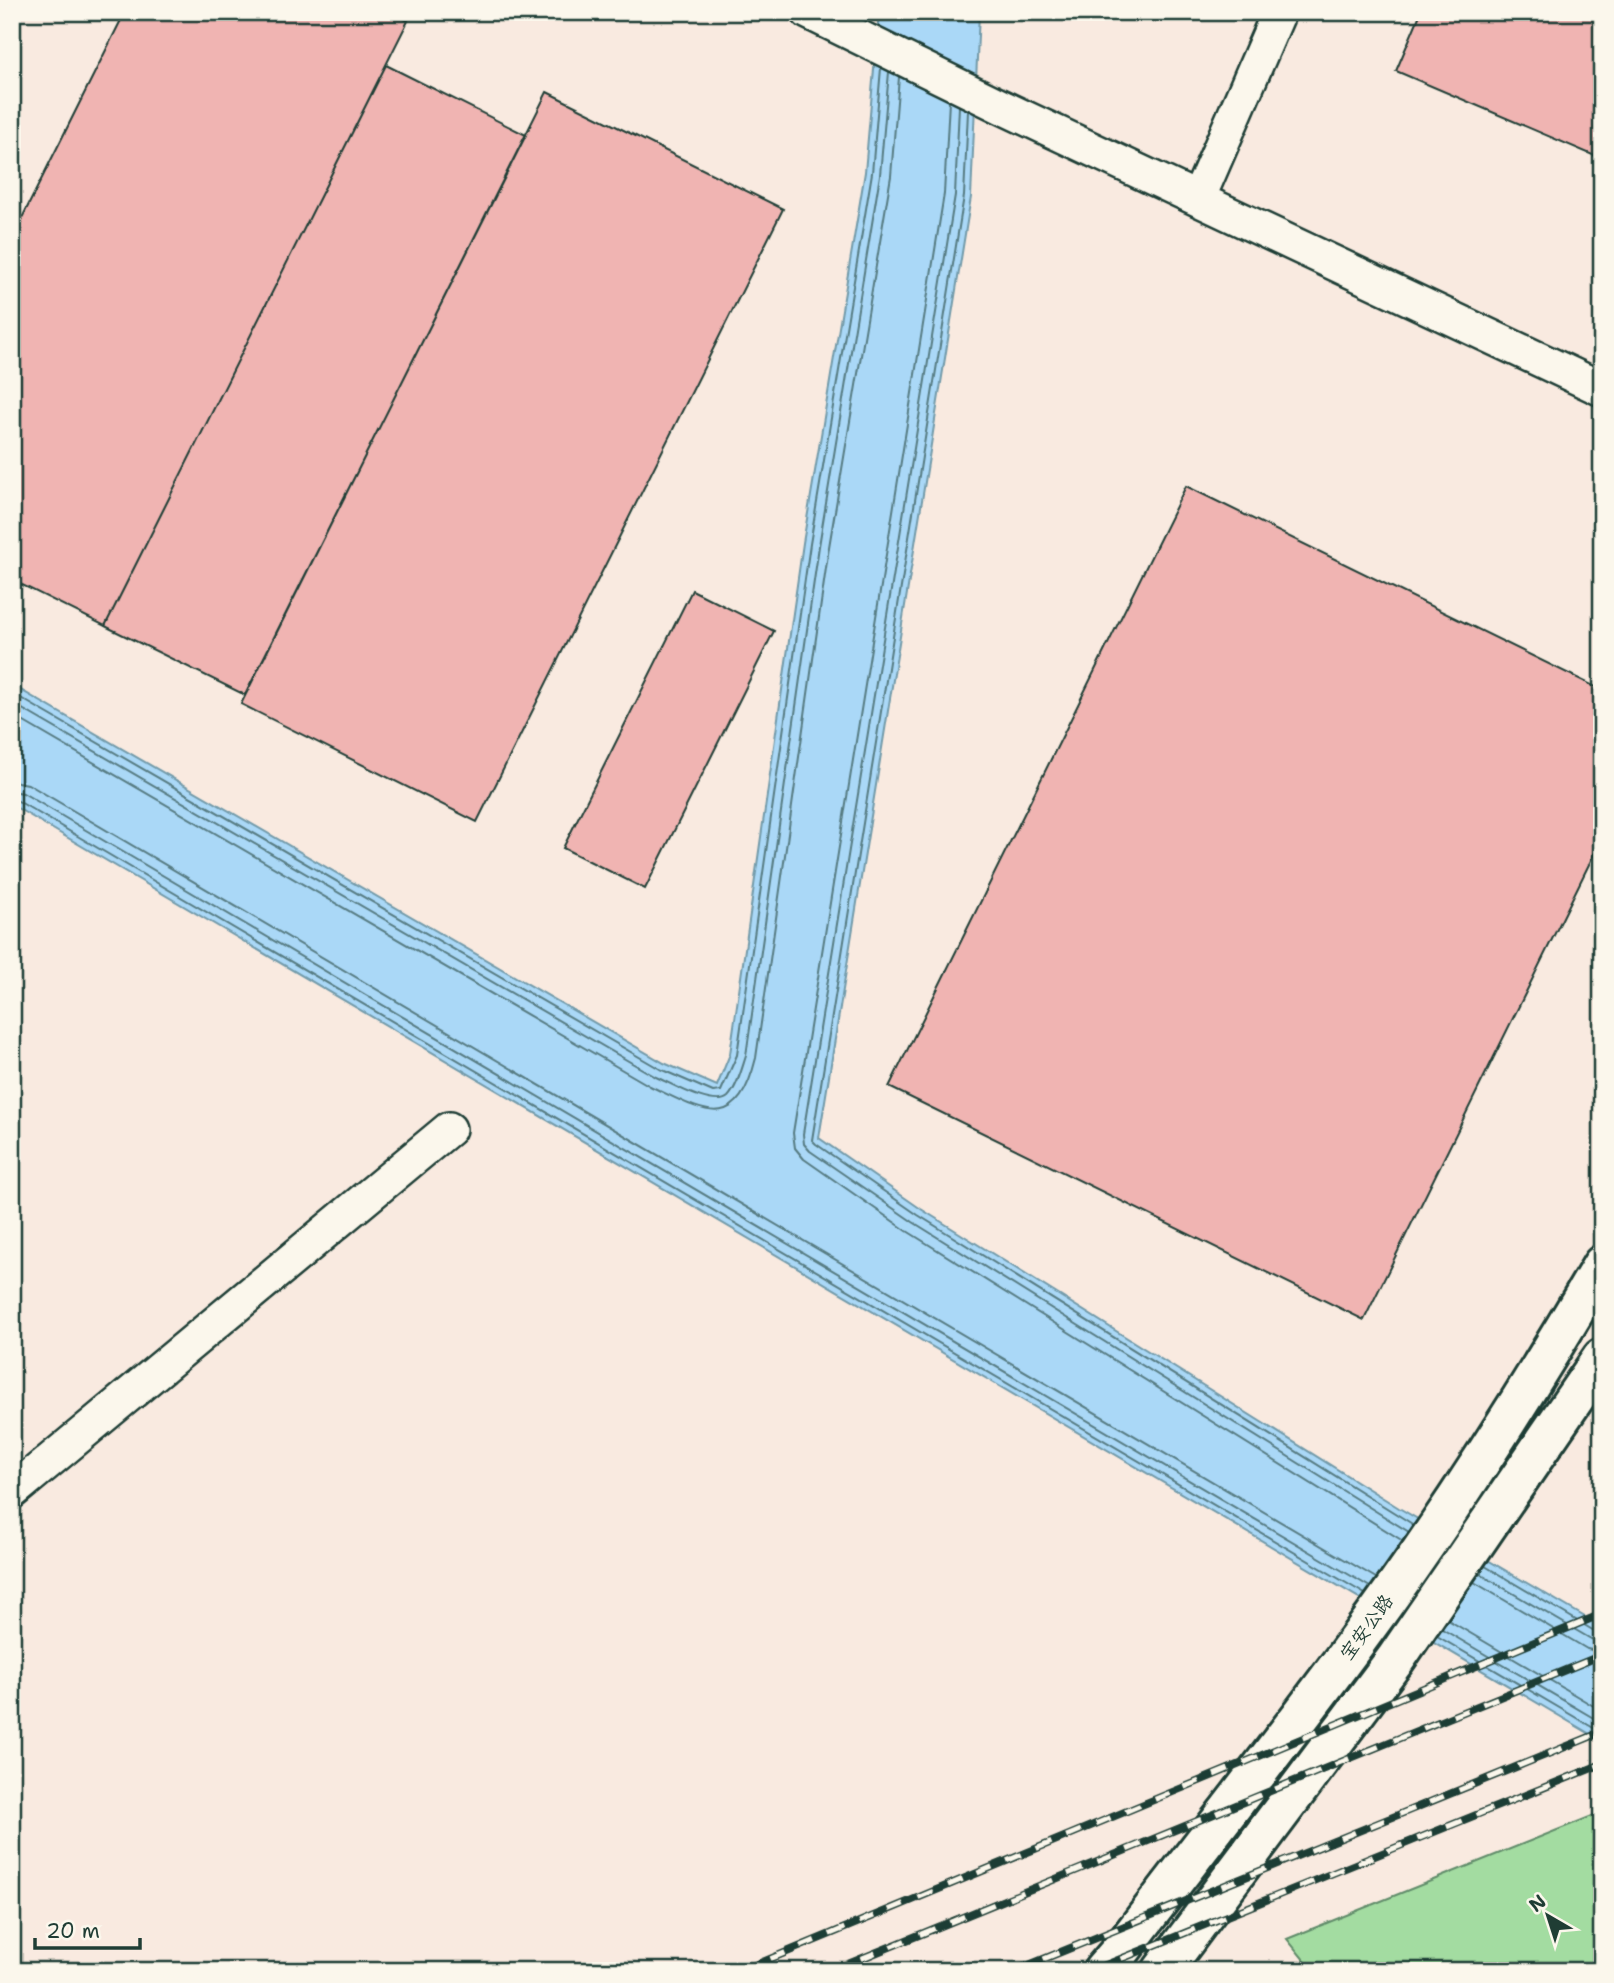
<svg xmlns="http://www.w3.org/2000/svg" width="1614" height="1983" viewBox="0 0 1614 1983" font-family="'Shantell Sans','LXGW WenKai TC',sans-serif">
  <rect width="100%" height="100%" fill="#f9eae0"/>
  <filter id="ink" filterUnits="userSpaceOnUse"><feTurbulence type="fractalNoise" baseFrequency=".0143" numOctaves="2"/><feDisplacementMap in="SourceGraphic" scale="14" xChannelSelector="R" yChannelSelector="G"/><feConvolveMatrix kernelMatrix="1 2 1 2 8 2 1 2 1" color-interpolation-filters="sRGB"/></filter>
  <g filter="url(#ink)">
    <path fill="#a3dca1" stroke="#618c6a" stroke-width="2" d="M1602,1812V1971H1313L1287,1939Z"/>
    <path fill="#aad8f7" stroke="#729aa9" stroke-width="2" d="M879,12H979L971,197L819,1138L921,1209L1399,1508L1602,1627V1741L12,805V685L664,1063L717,1086L730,1054L803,543L865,172Z"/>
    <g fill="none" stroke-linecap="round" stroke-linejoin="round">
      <path stroke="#577b82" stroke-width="2" d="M949,101L944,194L793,1133L795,1148L804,1159L907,1231L1403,1541
        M959,106L955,195L803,1134L804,1144L810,1151L913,1222L1409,1532
        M968,111L964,196L812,1140L816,1144L918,1215L1414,1525
        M12,693L660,1069L713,1092L721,1091L737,1055L810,544L872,173L881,68
        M12,703L656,1077C670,1083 714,1109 728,1097C737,1088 742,1068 746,1056L819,546L880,175L889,72
        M12,715L650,1086C705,1112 737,1135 756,1058L829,547L891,176L899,77
        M12,781L28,784L1376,1578
        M12,791L23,793L1370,1587
        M12,800L18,801L1365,1594
        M1485,1566L1596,1632L1602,1633
        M1480,1574L1591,1639L1602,1642
        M1474,1582L1587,1649L1602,1652
        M1448,1620L1602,1711
        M1442,1629L1602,1723
        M1437,1636L1602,1733"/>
    </g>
    <path fill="#f0b4b2" stroke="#1f3d34" stroke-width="2" d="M125,12H391L408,21L105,626L12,580V238Z
      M1421,12H1602V159L1396,71Z
      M386,65L526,135L245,695L105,626Z
      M547,92L783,209L477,822L241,704Z
      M1186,486L1602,690V838L1364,1320L889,1087Z
      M692,590L774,631L645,889L563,848Z"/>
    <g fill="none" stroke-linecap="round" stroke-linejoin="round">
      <defs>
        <path id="street" d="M808,12L1002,107L1602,389
          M1198,199L1279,12
          M12,1492L449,1129"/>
        <path id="primary" d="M1103,1971L1122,1949C1201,1845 1282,1743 1359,1638C1447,1519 1527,1393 1602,1265
          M1162,1971L1395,1660L1602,1358"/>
      </defs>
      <use href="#street" stroke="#1f3d34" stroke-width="38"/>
      <use href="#primary" stroke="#1f3d34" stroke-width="44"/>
      <use href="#street" stroke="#fbf7ec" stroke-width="33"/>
      <use href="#primary" stroke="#fbf7ec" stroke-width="38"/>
      <defs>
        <path id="rail" d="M741,1971L1602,1614
          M831,1971L1602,1655
          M1014,1971L1602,1732
          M1091,1971L1602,1764"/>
      </defs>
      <use href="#rail" stroke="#1f3d34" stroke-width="8"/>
      <use href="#rail" stroke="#fbf7ec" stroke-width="5" stroke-dasharray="16" stroke-linecap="butt"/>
    </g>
  </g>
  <g text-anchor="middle" stroke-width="6" stroke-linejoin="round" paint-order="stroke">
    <g font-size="19" fill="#1f3d34" stroke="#fbf7ec">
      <text transform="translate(1366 1627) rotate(-54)" y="7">宝安公路</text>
    </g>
  </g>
  <rect width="1614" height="1983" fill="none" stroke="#fbf7ec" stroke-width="42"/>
  <rect x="21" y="21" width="1572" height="1941" fill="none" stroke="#1f3d34" stroke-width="2.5" filter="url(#ink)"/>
  <g transform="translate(1548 1916) rotate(321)" stroke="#fbf7ec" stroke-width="5" paint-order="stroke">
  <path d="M0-5L12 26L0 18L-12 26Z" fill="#1f3d34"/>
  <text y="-10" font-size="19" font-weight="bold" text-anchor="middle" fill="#1f3d34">N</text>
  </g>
  <path d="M35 1938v10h105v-10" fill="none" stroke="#1f3d34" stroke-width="3.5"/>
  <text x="46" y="1938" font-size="21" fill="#1f3d34" stroke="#fbf7ec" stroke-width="5" paint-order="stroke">20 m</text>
</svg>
